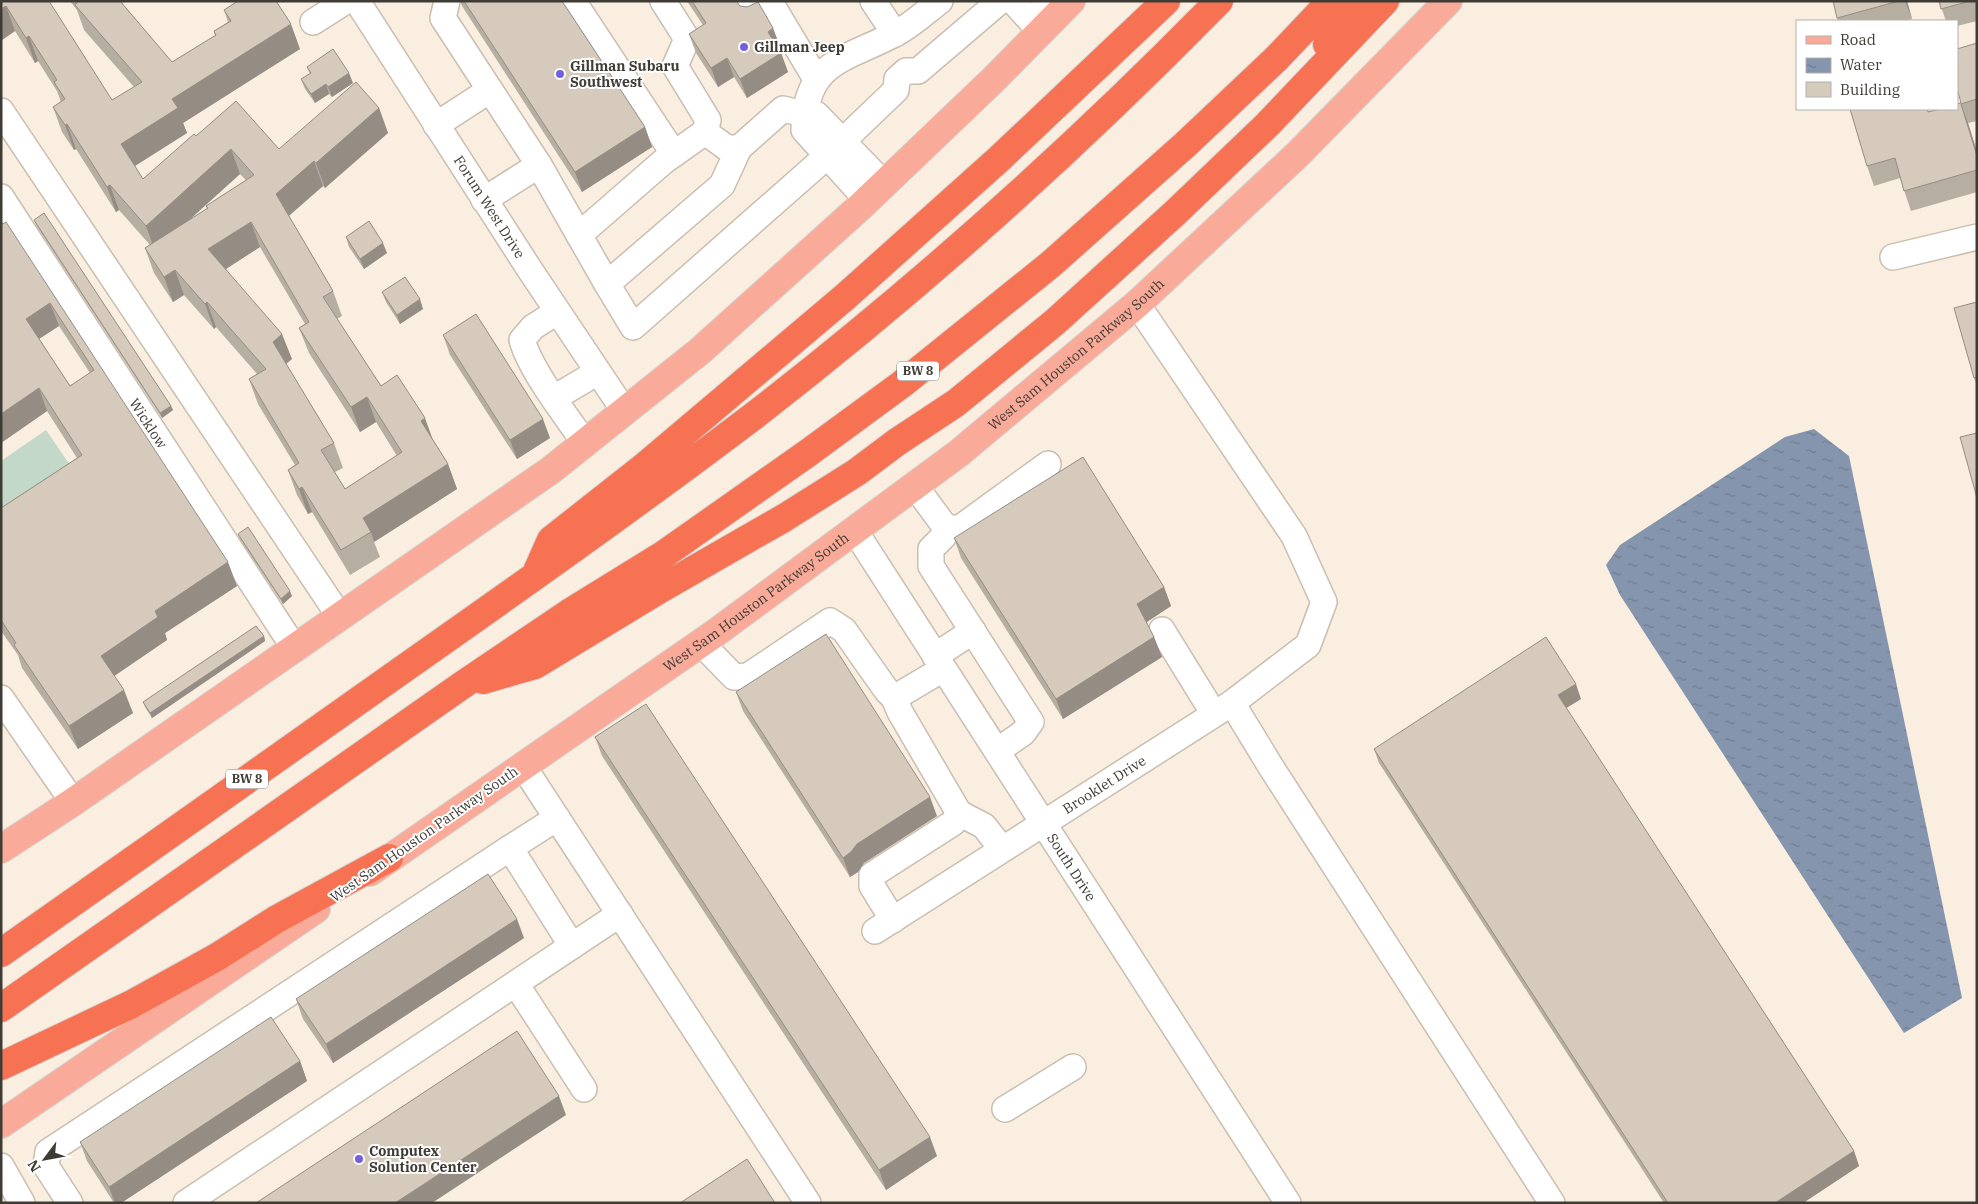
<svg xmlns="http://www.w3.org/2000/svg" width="1978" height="1204" viewBox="0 0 1978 1204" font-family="'IBM Plex Serif',serif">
  <defs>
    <pattern id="water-ripples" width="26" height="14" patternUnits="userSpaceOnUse" patternTransform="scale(1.25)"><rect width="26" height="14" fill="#8695ae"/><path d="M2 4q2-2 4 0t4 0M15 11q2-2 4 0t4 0" fill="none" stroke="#6f7b8e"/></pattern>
  </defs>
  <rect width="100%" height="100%" fill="#f9eedf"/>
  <path fill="#c3d8c8" d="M46,430L72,468L1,515V461Z"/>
  <path fill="url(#water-ripples)" d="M1814,429L1849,456L1962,998L1904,1033L1620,595L1606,565L1620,545L1785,437Z"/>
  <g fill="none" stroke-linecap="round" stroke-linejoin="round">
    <defs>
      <g id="minor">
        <path id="s1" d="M357,1L530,270L625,412"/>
        <path d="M447,1L443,18L539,165L579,235L664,161L705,132L727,148H739L783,109L804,114H816L884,184"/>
        <path d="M573,1L674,154"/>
        <path d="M663,1L687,39L675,66L708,120L705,132"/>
        <path d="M745,1L753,12L770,2L816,79"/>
        <path d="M873,1L895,34"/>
        <path d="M1013,1L1041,32"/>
        <path d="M1044,1L1058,15"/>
        <path d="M313,22L346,1"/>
        <path d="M1,111L340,617"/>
        <path d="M436,125L490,90"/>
        <path d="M739,148L722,185L607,284L633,327L827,156L896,90L897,79L906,71H918L1000,1"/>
        <path id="s2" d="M1,197L295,649"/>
        <path d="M484,200L539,165"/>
        <path d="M867,200L804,130C805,58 849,60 900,31C914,23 927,11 940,1"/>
        <path d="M579,235L607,284"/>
        <path d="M1893,257L1977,237"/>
        <path d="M557,312L533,327L522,340C531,371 566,416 585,443"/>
        <path d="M554,398L598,372"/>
        <path d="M915,486L946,528L944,536L931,549V566L1031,722L1023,733L997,751"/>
        <path d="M946,528H960L1048,464"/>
        <path id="s3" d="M855,531L1288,1203"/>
        <path d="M1162,630L1214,714"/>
        <path d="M701,643L734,677L748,676L830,621L844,630L887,691L894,698L943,669"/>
        <path d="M935,656L973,631"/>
        <path d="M1,698L73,802"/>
        <path d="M1232,703L1271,767L1552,1203"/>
        <path d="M523,766L808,1203"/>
        <path d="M959,813L984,826L1002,849"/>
        <path d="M510,848L557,818"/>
        <path d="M893,920L872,886V875L953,823L959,813L900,712L894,698"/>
        <path id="s4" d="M875,931L1232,703L1308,645L1324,602L1294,536L1137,304"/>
        <path d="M516,984L584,1089"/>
        <path d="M1005,1109L1073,1067"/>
        <path d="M1,1166L22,1203"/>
        <path d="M70,1203L46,1166L48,1152L510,848L572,946"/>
        <path d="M186,1203L620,914"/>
      </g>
      <g id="major">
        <path d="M1,849L73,802L551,470L700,351L860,207L993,80L1071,1"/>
        <path id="s5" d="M370,872L714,634L959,453L1137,304L1297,155L1448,1"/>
        <path d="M1,1124L316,909"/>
      </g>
      <path id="highway" d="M1327,44L1355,1
        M535,576L551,540L645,466L845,297L999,159L1166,1
        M483,680L535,665L662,588L784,518L857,472L897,442L956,403L1055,322L1175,213L1268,124L1385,1
        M1,953C135,859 268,765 402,670C520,587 639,503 755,415C919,288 1074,149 1219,1
        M1,1008L461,686L569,613L663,555L808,453L902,384L1051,264L1186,144L1276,59L1331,1
        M1,1066L132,1004L217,957L277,919L389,858"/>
    </defs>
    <use href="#minor" stroke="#c9beb0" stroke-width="28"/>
    <use href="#major" stroke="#d5d4d3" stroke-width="30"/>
    <use href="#highway" stroke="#d5d4d3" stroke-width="30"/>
    <use href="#minor" stroke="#fff" stroke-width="25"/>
    <use href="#major" stroke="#faaa98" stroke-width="28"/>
    <use href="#highway" stroke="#f67253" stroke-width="28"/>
  </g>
  <path fill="#b7aea2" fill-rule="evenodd" d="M1,1L112,100L134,87L84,30L77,10L70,1H120L172,62L215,36L214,31L228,22L224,10L300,49L183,123L187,133L135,166L143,179L196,136L279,149L379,108L388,133L325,188L323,186L289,216L333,291L342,316L337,319L381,386L433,440L448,464L457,489L374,542L380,557L350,575L312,512L308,514L297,495L288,470L295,465L258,404L249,379L257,374L216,327L214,329L184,295L173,302L154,273L145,248L150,245L119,210L116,212L76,149L74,150L62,132L53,107L61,102L57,91L38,61L35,63L15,31L2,40L1,38ZM240,174L246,180L206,206L207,209L189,220ZM260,247L305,324L299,328L309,353L360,432L376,422L397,456L345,489L335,472L343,468L334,443L286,364L292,359L226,269Z
    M460,1H562L645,127L652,147L582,192L462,6Z
    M687,1H736L740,6L773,28L780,47L778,49L781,53L788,72L747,98L734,77L718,87L696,53L689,34L703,25Z
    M1833,1H1907L1912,19L1904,21H1838Z
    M1939,1H1977V21L1957,26V21H1946Z
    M1977,43V121L1968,123L1977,152V192L1911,211L1900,178L1874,186L1867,166L1850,109H1928L1929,112L1961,103Z
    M307,67L353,83L332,97L329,94L315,103L305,89L301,79L310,74Z
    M34,220L171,406L173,410L162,418L36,225Z
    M1,225L237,586L165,633L167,640L114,675L133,713L78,749L22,668L18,655L1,631V508L77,458L47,411L1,443ZM59,326L90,373L70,386L39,339Z
    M346,237L387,253L364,269L349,247Z
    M382,292L423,309L400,324L386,302Z
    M1977,302V385L1974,378Z
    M443,335L550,438L517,459L450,355Z
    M238,534L292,596L283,604L240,539Z
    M954,538L1164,587L1171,606L1146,622L1154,637L1162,657L1063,719L961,558Z
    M264,636L265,641L152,718L145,707L143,702Z
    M736,692L937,816L864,863L858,872L850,877L743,711Z
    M1581,699L1566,708L1854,1151L1859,1166L1803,1203H1664L1379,763L1374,749Z
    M595,737L937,1156L886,1190L602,756Z
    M524,938L333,1063L303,1019L296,999Z
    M300,1061L307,1081L121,1203H114L87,1161L80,1142Z"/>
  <path fill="#958d84" d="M1905,1H1907L1912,19Z
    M6,6L15,31L2,40L1,9Z
    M291,24L300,49L183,123L187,133L130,169L121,144L172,99Z
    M773,28L780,47L775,51L768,32Z
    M29,36L38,61L35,63L26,38Z
    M781,53L788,72L747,98L740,79Z
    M727,58L734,77L718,87L711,68Z
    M349,73L353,83L332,97L328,87Z
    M326,84L329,94L315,103L311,94Z
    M1961,104L1968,123L1977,152V156Z
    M379,108L388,133L325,188L316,163Z
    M67,124L76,149L74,150L65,125Z
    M645,127L652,147L582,192L575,172Z
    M231,149L240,174L155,251L146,226Z
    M314,161L323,186L285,219L276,194Z
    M110,185L119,210L116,212L107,187Z
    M251,222L260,247L218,274L208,249Z
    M383,243L387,253L364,269L360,259Z
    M175,270L184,295L173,302L164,277Z
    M420,299L423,309L400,324L397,315Z
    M207,302L216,327L214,329L205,304Z
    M50,303L59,326L34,342L26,319Z
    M282,334L292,359L282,367L273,342Z
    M39,388L47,411L1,443V414Z
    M367,397L376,422L360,432L351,407Z
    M171,406L173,410L162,418L160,413Z
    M425,418L434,443L421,421Z
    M543,419L550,438L517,459L510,440Z
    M448,464L457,489L374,542L371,532L363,518Z
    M302,487L312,512L308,514L299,489Z
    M228,562L237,586L165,633L167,640L110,679L101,656L155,611Z
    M1164,587L1171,606L1144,624L1137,604Z
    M290,591L292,596L283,604L281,599Z
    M264,636L265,641L152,718L150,713Z
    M1154,637L1162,657L1063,719L1056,699Z
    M1576,684L1581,699L1563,710L1558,695Z
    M124,690L133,713L78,749L69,726Z
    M930,797L937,816L864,863L858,872L850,877L843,858L857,844Z
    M517,919L524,938L333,1063L326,1044Z
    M300,1061L307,1081L121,1203H115L109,1187Z
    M559,1096L566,1115L432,1203H395Z
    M930,1137L937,1156L886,1190L879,1170Z
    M1854,1151L1859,1166L1803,1203H1775Z"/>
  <path fill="#d5cabc" stroke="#958d84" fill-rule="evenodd" d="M1,1H49L112,100L142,82L75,5L79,1H120L172,62L216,35L214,31L231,21L224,10L238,1H276L291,24L172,99L178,108L121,144L143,179L194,134L196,136L236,101L279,149L356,82L379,108L316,163L314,161L276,194L333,291L323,297L381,386L397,375L425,418L421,421L448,464L363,518L371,532L341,550L302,487L299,489L288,470L299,463L249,379L266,369L207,302L205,304L175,270L164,277L145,248L208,208L206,206L254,175L231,149L146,226L110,185L107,187L67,124L65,125L53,107L65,99L54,82L57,80L29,36L26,38L6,6L1,9ZM251,222L309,322L299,328L351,407L367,397L402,452L345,489L321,450L334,443L273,342L282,334L208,249Z
    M464,1H562L645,127L575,172Z
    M692,1H736L740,6L747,7L758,2L773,28L768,32L781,53L740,79L727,58L711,68L689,34L706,23Z
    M1833,1H1899L1837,18Z
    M1939,1H1970L1941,9Z
    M1977,43V99L1961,104L1977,156V170L1904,191L1895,158L1867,166L1850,109H1927L1928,112L1940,109H1957V104L1961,103L1957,88V49Z
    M333,49L349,73L328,87L326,84L311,94L301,79L311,73L307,67Z
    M44,213L171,406L160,413L34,220Z
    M369,221L383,243L360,259L346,237Z
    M6,222L228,562L155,611L158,617L101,656L124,690L69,726L14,645L16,643L1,620V508L82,455L39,388L1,414V225ZM50,303L94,370L70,386L26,319Z
    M405,277L420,299L397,315L382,292Z
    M1977,302V377L1974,378L1954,308Z
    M476,314L543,419L510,440L443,335Z
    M1977,433V498L1960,437Z
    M1083,457L1164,587L1137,604L1154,637L1056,699L954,538Z
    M248,527L290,591L281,599L238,534Z
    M256,626L264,636L150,713L143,702Z
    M826,634L930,797L857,844L851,852L843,858L736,692Z
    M1546,637L1576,684L1558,695L1854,1151L1775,1203H1668L1374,749Z
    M646,704L930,1137L879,1170L595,737Z
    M488,874L517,919L326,1044L296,999Z
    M271,1017L300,1061L109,1187L80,1142Z
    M517,1031L559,1096L395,1203H256Z
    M747,1159L775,1203H680Z"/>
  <g fill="#7460db" stroke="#fff" stroke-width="2">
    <circle cx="744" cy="47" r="5"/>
    <circle cx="560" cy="74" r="5"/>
    <circle cx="359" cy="1159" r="5"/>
  </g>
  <g text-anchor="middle" stroke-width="4" stroke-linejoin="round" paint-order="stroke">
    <g fill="#fff" stroke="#797672" stroke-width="1">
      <rect x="897" y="361.5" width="42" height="19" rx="4"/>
      <rect x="226" y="769.5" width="42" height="19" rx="4"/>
    </g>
    <g font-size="12" font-weight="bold" fill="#3f3b35">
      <text x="918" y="375">BW 8</text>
      <text x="247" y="783">BW 8</text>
    </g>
    <g font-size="14" font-weight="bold" fill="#3f3b35" stroke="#fff" text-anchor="start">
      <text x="754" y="52">Gillman Jeep</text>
      <text x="570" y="71">Gillman Subaru<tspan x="570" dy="16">Southwest</tspan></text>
      <text x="369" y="1156">Computex<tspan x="369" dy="16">Solution Center</tspan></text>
    </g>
    <g font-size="14" fill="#3f3b35" stroke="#fff">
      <text dy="5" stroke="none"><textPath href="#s1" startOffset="245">Forum West Drive</textPath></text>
      <text dy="5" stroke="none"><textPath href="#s5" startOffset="876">West Sam Houston Parkway South</textPath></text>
      <text dy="5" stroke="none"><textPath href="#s2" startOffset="270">Wicklow</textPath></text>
      <text dy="5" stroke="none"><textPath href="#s5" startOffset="471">West Sam Houston Parkway South</textPath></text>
      <text dy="5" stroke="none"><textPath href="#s4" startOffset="272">Brooklet Drive</textPath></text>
      <text transform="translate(424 834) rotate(-35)" y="5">West Sam Houston Parkway South</text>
      <text dy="5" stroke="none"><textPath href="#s3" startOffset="400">South Drive</textPath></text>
    </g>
  </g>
  <rect width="1978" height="1204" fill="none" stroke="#3f3b35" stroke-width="5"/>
  <rect x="1796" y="20" width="162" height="90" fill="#ffffff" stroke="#b2b1ae"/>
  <rect x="1806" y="36" width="25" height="8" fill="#faaa98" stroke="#b2b1ae"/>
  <text x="1840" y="45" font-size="15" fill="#3f3b35">Road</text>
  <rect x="1806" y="58" width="25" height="15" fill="url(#water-ripples)" stroke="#b2b1ae"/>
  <text x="1840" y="70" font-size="15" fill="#3f3b35">Water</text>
  <rect x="1806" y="82" width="25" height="15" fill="#d5cabc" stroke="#b2b1ae"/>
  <text x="1840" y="95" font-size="15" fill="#3f3b35">Building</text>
  <g transform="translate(45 1159) rotate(238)" stroke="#ffffff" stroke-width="4" paint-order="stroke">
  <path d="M0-4L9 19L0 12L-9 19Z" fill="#3f3b35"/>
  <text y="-8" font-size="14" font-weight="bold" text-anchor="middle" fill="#3f3b35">N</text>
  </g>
</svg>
